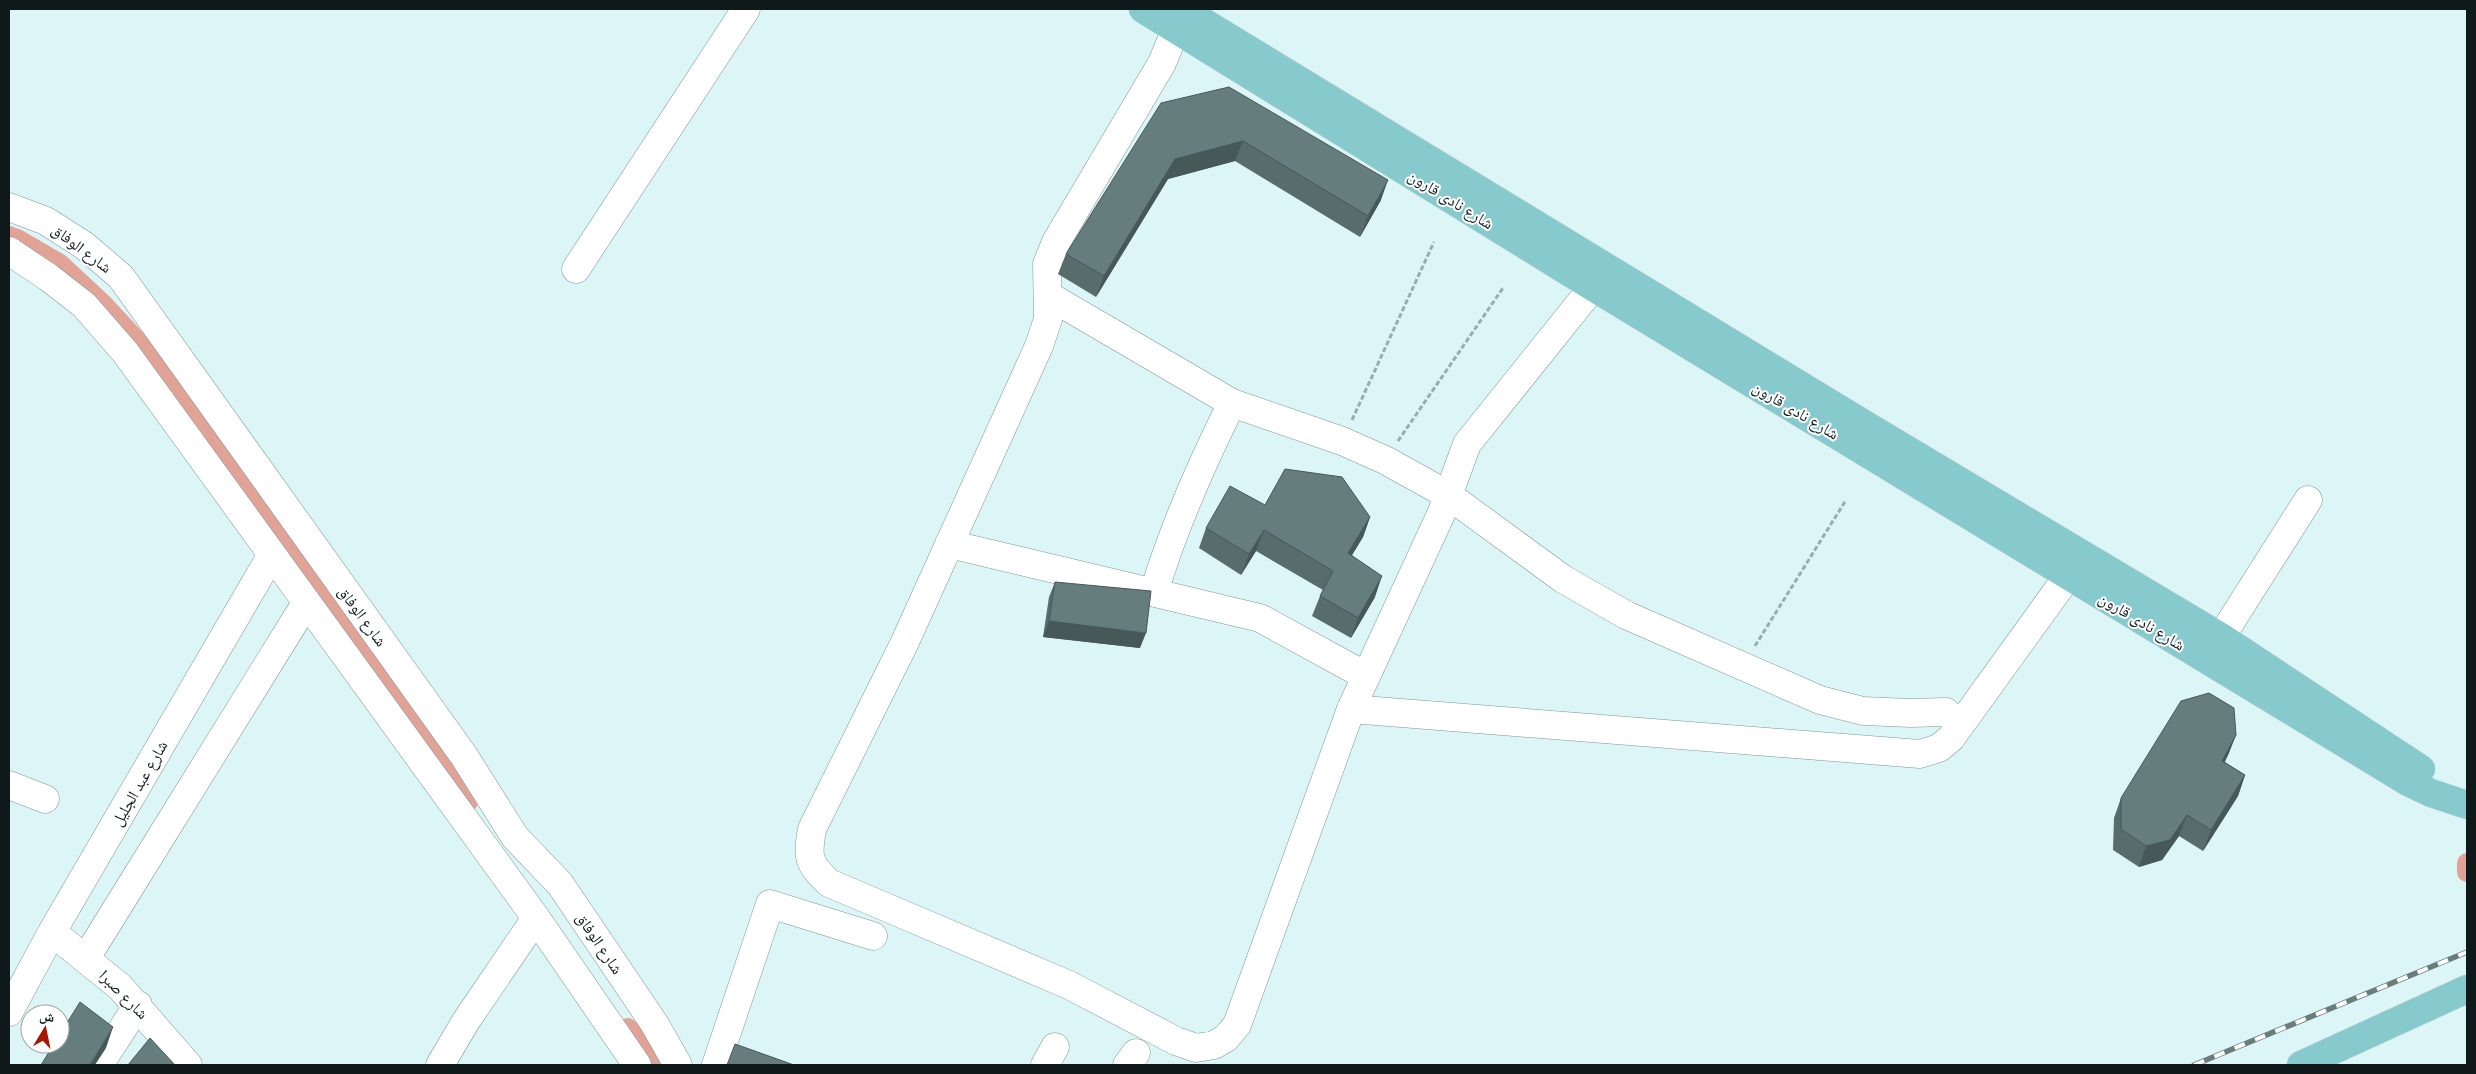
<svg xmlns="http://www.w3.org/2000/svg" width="2476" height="1074" viewBox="0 0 2476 1074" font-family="'PT Serif','Noto Naskh Arabic',serif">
  <rect width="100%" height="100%" fill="#dcf6f7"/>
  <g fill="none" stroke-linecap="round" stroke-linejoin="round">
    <path stroke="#e2a397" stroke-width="20" d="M9,236L17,239L60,264L103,304L184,392L316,586L468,802
      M2467,863V872
      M628,1028L654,1065"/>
    <defs>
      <path id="minor" d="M1176,29L1162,63L1056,242L1047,264L1048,319L1039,346L904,644L812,829C807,858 808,863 829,883L1069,985L1176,1041L1196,1048L1214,1045L1226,1038L1237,1025L1351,709L1442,512L1467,444L1593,287
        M9,207L46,221L85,246L121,277L464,756L515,837L560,884L654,1023L678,1065
        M9,251L48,277L84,305L125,352L536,918L637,1065
        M576,269L746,9
        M1049,296L1232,403L1342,441L1385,460L1448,495L1563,579L1626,615L1820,700L1863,711L1911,713L1946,712
        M949,544L1260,618L1366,676
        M1154,592C1174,526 1201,465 1232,403
        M2221,637L2308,500
        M1351,709L1920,754L1939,748L1951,738L2068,576
        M9,785L45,799
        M52,932L120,987L188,1065
        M86,958L306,603
        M9,1012L52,932L271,556
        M99,1065L138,1005
        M440,1065L466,1021L536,918
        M716,1065L770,904L873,936
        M1045,1065L1055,1047
        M1127,1065L1136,1053"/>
      <path id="major" d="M1143,9L1593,287L2408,782L2431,793L2467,805
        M1182,9L1869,427L2221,637L2421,769
        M2301,1065L2467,989"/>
    </defs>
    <use href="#minor" stroke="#7e9697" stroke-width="29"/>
    <use href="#major" stroke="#d4d6d6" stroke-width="29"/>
    <path stroke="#98adad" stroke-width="3" stroke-dasharray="5 2.5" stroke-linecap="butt" d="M1352,420L1434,242
      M1398,441L1503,288
      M1755,646L1846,500"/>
    <use href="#minor" stroke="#fff" stroke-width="28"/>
    <use href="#major" stroke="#87cacd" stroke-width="28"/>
    <defs>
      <path id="rail" d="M2194,1065L2467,952"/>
    </defs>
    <use href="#rail" stroke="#6b7c7c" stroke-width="5.5"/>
    <use href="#rail" stroke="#fff" stroke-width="4" stroke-dasharray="11" stroke-linecap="butt"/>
  </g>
  <path fill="#586c6c" d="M1229,87L1381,200L1360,237L1235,161L1168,179L1096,297L1058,274L1066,254Z
    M1370,517L1363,537L1352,555L1375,597L1351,638L1312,616L1320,596L1323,590L1256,551L1241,575L1199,548L1206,528Z
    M1055,582L1140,648L1043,637L1049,597Z
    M2236,735L2228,755L2225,762L2245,775L2238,796L2203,851L2179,836L2162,860L2139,867L2113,850L2114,818L2121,798Z"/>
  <path fill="#475858" d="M1243,141L1235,161L1168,179L1096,297L1104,276L1175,159Z
    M1388,180L1381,200L1360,237L1368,216Z
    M1370,517L1363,537L1341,573L1348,553Z
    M1264,530L1256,551L1241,575L1249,554Z
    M1382,576L1375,597L1351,638L1358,618Z
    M1049,621L1146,633L1140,648L1043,637Z
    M2236,735L2228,755L2214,781L2222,761Z
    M2245,775L2238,796L2203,851L2211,830Z
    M2187,815L2179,836L2162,860L2139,867L2146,846Z
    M113,1027L106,1048L95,1065H90Z"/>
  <path fill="#667d7e" stroke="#475858" d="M1229,87L1388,180L1368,216L1243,141L1175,159L1104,276L1066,254L1161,103Z
    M1285,469L1342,477L1370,517L1348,553L1382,576L1358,618L1320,596L1333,571L1264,530L1249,554L1206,528L1230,486L1265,505Z
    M1055,582L1151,591L1146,633L1049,621Z
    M2209,693L2234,708L2236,735L2222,761L2245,775L2211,830L2187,815L2170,840L2146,846L2121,829V798L2181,701Z
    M80,1002L113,1027L90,1065H41L54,1044H60V1034Z
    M150,1038L175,1065H128Z
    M735,1044L794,1065H727Z"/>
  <g text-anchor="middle" stroke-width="4" stroke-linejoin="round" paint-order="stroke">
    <g font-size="16" fill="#0f1919" stroke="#fff">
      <text transform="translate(1451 199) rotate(32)" y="6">شارع نادى قارون</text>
      <text transform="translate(82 248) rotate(37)" y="6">شارع الوفاق</text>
      <text transform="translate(1796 410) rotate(31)" y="6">شارع نادى قارون</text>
      <text transform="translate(363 616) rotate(54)" y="6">شارع الوفاق</text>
      <text transform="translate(2142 621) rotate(31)" y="6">شارع نادى قارون</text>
      <text transform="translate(139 783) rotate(-60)" y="6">شارع عبد الجليل</text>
      <text transform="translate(600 943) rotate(56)" y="6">شارع الوفاق</text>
      <text transform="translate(124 994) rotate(45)" y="6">شارع صبرا</text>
    </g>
  </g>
  <rect width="2476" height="1074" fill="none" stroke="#0f1919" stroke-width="20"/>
  <g transform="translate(45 1029) rotate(10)"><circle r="24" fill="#ffffff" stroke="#9fa3a3"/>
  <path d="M0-4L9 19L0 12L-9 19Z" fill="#a71600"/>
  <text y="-8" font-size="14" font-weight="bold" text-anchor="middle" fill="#0f1919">ش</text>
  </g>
</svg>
